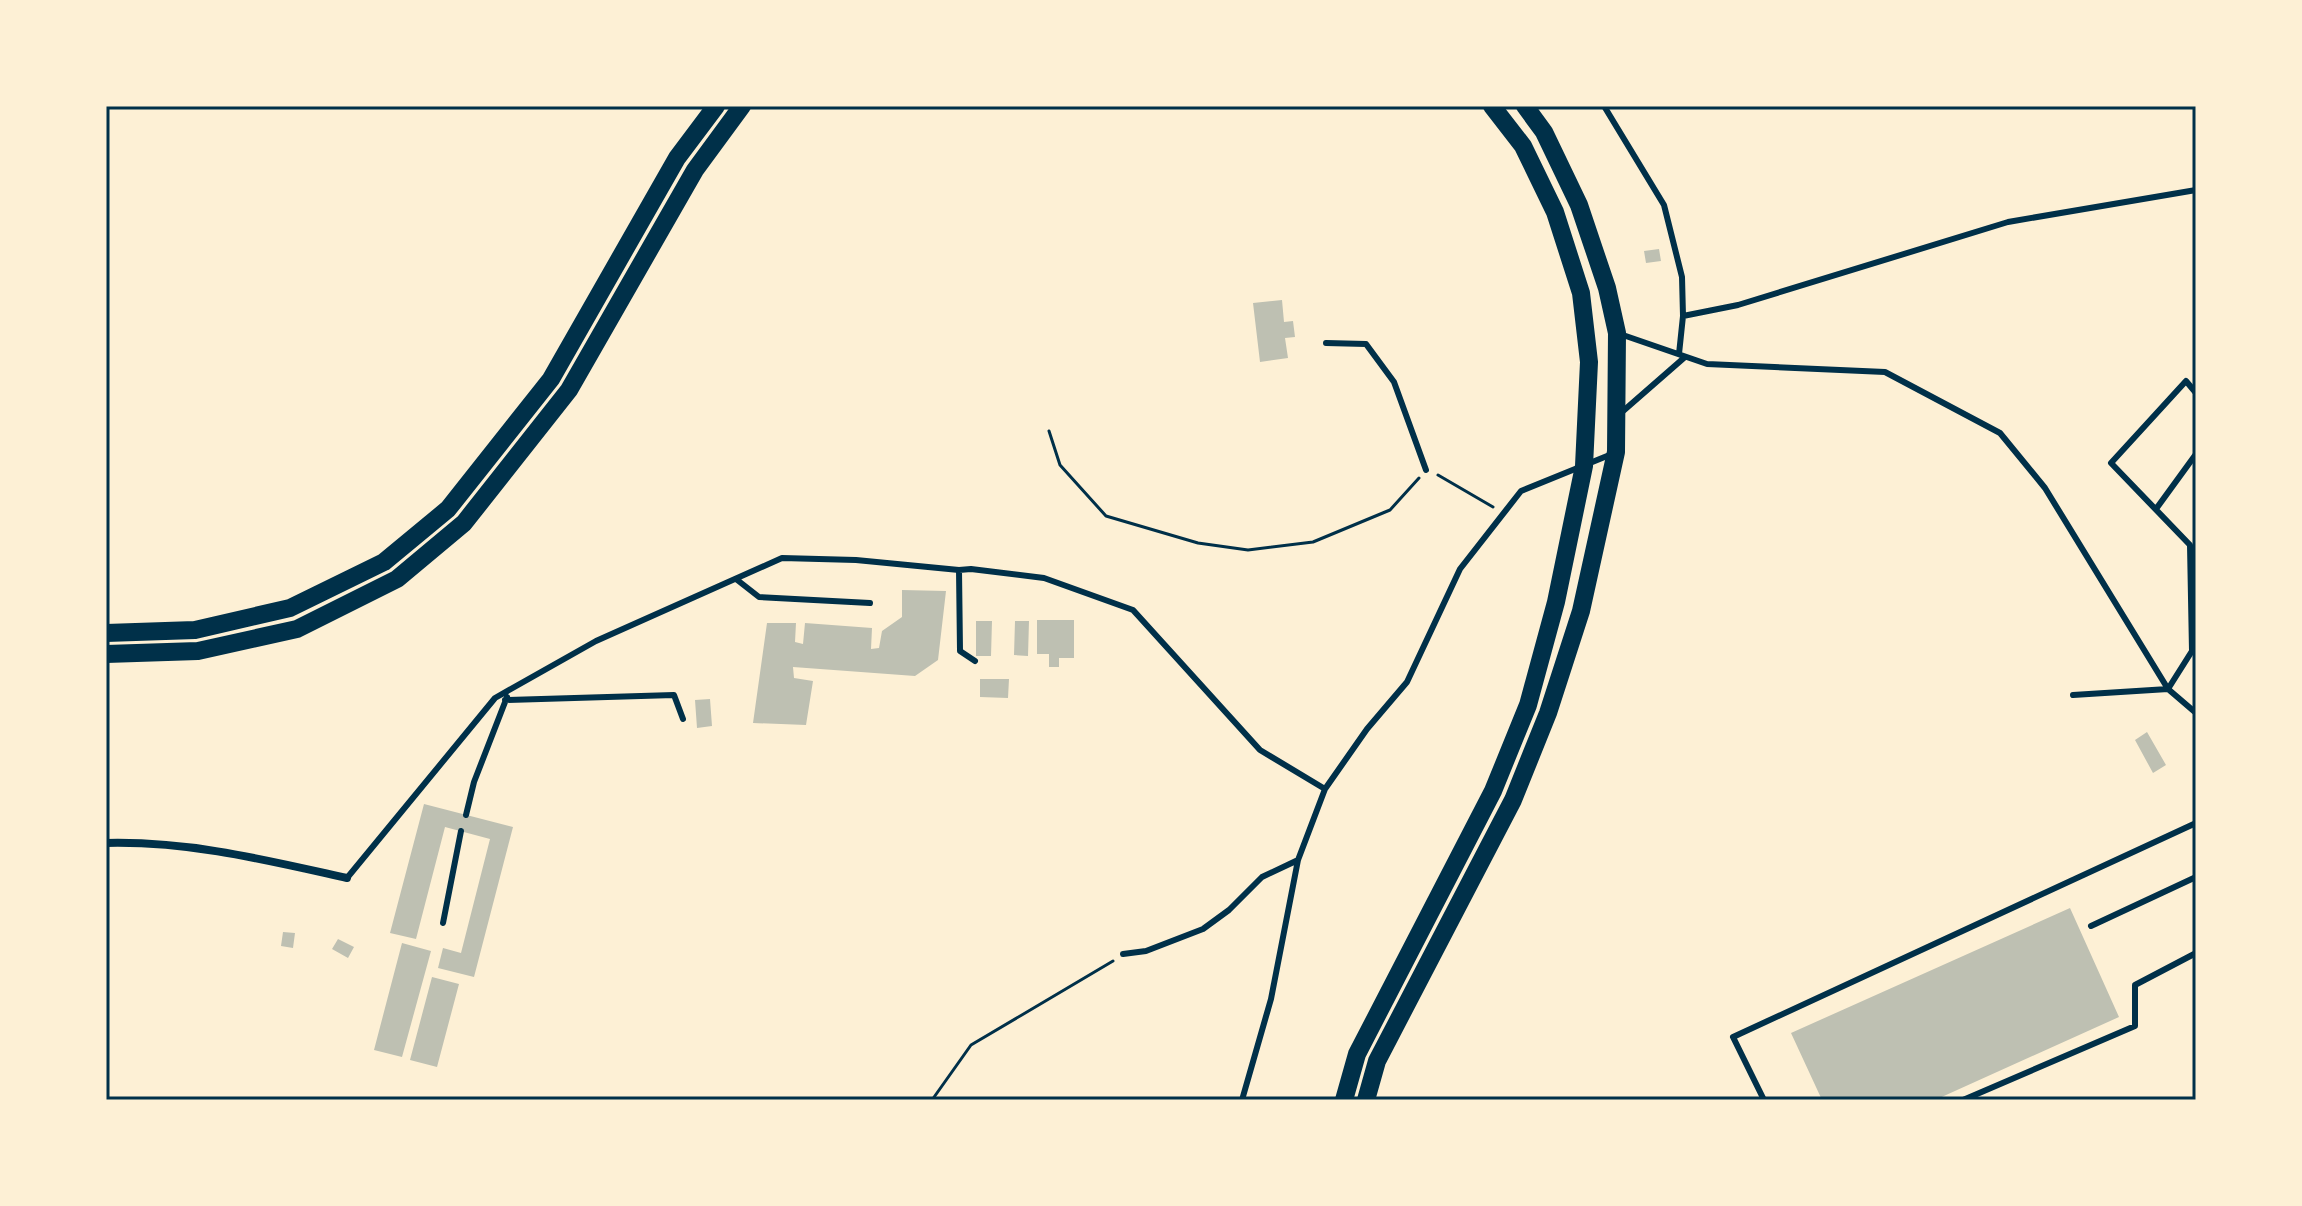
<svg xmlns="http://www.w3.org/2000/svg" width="2302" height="1206" viewBox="0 0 2302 1206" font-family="Cabin,sans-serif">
  <rect width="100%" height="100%" fill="#fdf0d5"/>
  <path fill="#bec0b2" d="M1659,249L1661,261L1646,263L1644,251Z
    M1282,300L1284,322L1293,321L1295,337L1285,338L1288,358L1260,362L1253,303Z
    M902,590L946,591L938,660L915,676L793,667L794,678L813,681L806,725L753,723L767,623H796L795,642L803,644L805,623L872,628L871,649L879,648L882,631L902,617Z
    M1037,620H1074V658H1059V667H1049V654H1037Z
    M976,621H992L991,656H976Z
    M1015,621H1029L1028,656L1014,655Z
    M980,679H1009L1008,698L980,697Z
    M710,699L712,726L697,728L695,700Z
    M2147,732L2166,765L2153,773L2135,740Z
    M424,804L513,827L474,977L438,968L443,948L461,953L490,839L445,827L416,939L390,933Z
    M2070,908L2119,1017L1935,1100H1822L1791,1033Z
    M283,932L295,933L293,948L281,946Z
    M338,939L354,947L348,958L332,949Z
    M402,943L431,951L402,1057L374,1050Z
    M432,977L459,984L437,1067L410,1060Z"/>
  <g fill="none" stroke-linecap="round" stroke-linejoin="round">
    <path stroke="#003049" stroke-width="3" d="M1049,431L1060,465L1106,516L1198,543L1248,550L1313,542L1390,510L1419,478
      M1438,475L1493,507
      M932,1100L971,1045L1113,961"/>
    <path stroke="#003049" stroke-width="6" d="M1604,106L1664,205L1682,277L1683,316
      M1620,334L1707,364L1885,372L2000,433L2045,488L2168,689L2196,713
      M1326,343L1366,344L1394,382L1426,470
      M1679,354L1683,316L1738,305L2008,222L2196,190
      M1622,412L1685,357
      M2156,509L2196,454
      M959,570L960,651L975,661
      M736,579L759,597L870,603
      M2073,695L2168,689L2192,651L2190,545L2111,463L2186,381L2196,393
      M505,700L674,695L683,719
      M466,815L474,782L507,697
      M347,878L495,698L596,641L782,558L856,560L959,570L971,569L1044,578L1133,610L1260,750L1325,789L1367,729L1407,682L1460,569L1521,491L1612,454
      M443,923L461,831
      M2091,926L2196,877
      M1123,954L1146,951L1203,929L1229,910L1262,877L1298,860
      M1242,1100L1271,999L1298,860L1325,789
      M1764,1100L1733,1037L2196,823
      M1963,1100L2135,1026V985L2196,953"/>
    <path stroke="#003049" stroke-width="8" d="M106,843C190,841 266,860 347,878"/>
    <path stroke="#003049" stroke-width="18" d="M106,633L195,630L290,608L384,562L448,509L551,379L677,158L716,106
      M106,654L198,651L297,629L397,579L464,523L569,390L695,170L742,106
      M1344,1100L1357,1054L1493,791L1528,705L1556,602L1584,466L1589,362L1581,293L1555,212L1523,146L1492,106
      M1366,1100L1377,1061L1513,800L1548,713L1581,611L1616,452L1617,333L1607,288L1579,205L1544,132L1525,106"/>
  </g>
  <rect width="2302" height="1206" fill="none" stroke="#fdf0d5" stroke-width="216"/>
  <rect x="108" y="108" width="2086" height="990" fill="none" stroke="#003049" stroke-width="3"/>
</svg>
